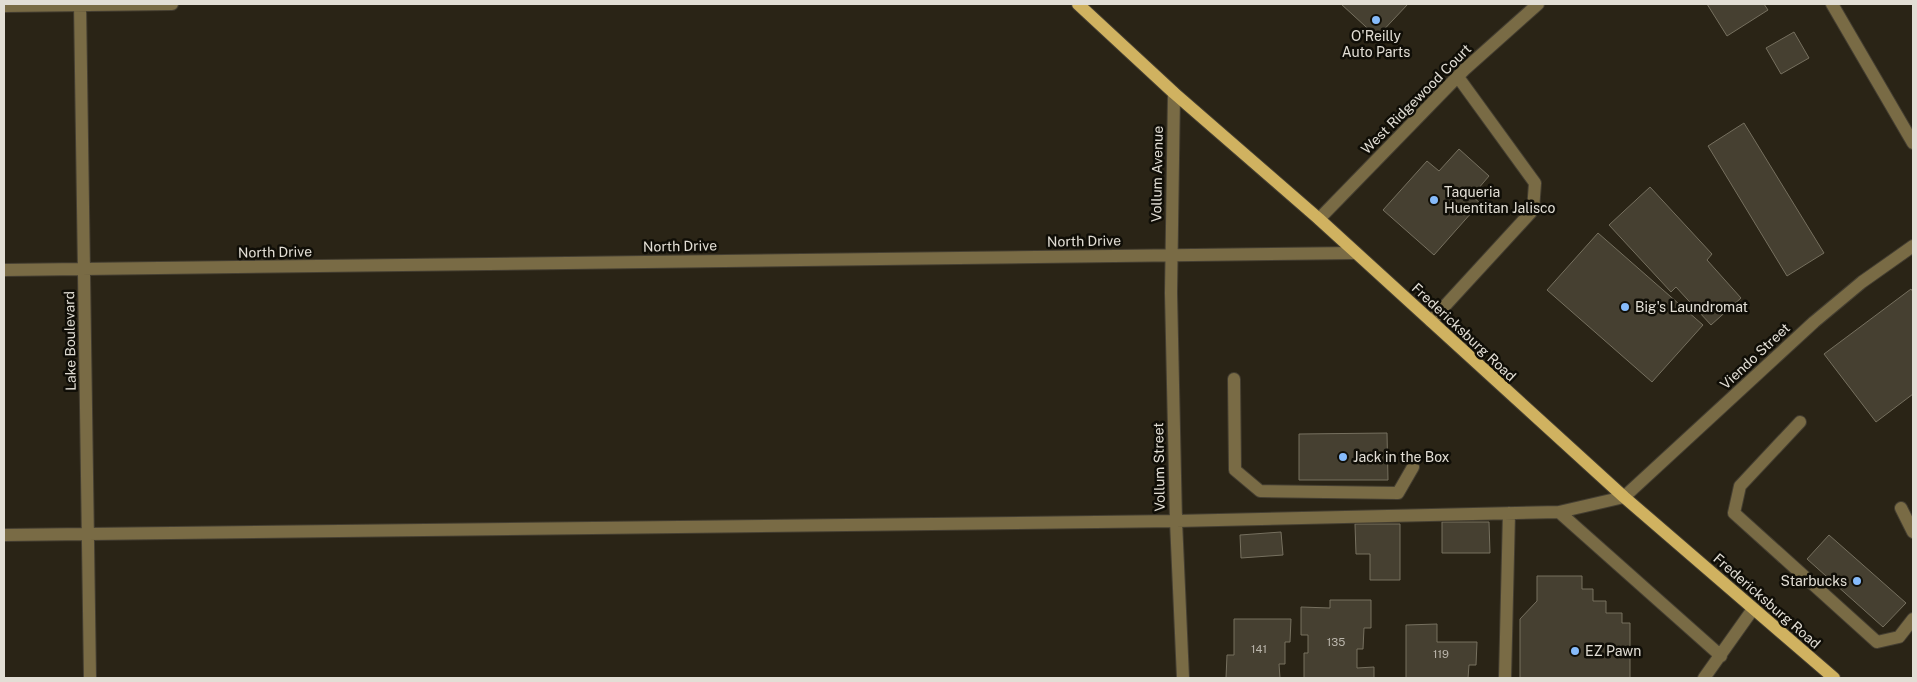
<svg xmlns="http://www.w3.org/2000/svg" width="1917" height="682" viewBox="0 0 1917 682" font-family="'Public Sans',sans-serif">
  <rect width="100%" height="100%" fill="#2a2416"/>
  <path fill="#464031" stroke="#76705f" d="M1341,4H1408L1377,37Z
    M1707,4H1764L1768,10L1727,36Z
    M1794,32L1809,58L1781,74L1766,48Z
    M1744,123L1824,253L1787,276L1708,146Z
    M1459,149L1489,176L1472,196L1480,203L1434,255L1383,210L1427,161L1439,171Z
    M1650,187L1712,254L1707,260L1741,298L1711,325L1676,287L1671,292L1609,225Z
    M1598,233L1703,325L1652,382L1547,290Z
    M1911,289L1913,292V394L1876,422L1824,354Z
    M1387,433L1388,480H1299V434Z
    M1442,522H1489L1490,553H1442Z
    M1355,524H1400V580H1370V554H1356Z
    M1281,532L1283,555L1241,558L1240,535Z
    M1829,535L1906,603L1883,627L1807,559Z
    M1537,576H1582V589H1593V601H1606V613H1622V623H1630V678H1520V619L1537,601Z
    M1330,600H1371V628H1364L1363,649H1357V668L1374,667V678H1304V653H1308V635H1301V607L1330,608Z
    M1234,619H1291L1290,642H1285V664H1279L1280,678H1226L1227,655H1234Z
    M1437,624V642H1477L1476,665H1469L1468,678H1406V625Z"/>
  <g fill="none" stroke-linecap="round" stroke-linejoin="round">
    <defs>
      <path id="minor" d="M80,4L90,678
        M1832,4L1913,143
        M4,6L172,4
        M1174,93L1171,293L1176,521L1183,678
        M1319,219L1464,70L1538,4
        M4,270L1356,253
        M1431,321L1533,210L1535,183L1458,77
        M1234,379L1235,470L1260,491L1398,493L1413,467
        M1800,422L1740,486L1734,513L1877,642L1899,637L1913,619
        M1901,508L1913,532
        M1559,512L1721,656
        M4,535L1176,521L1559,512L1624,497L1814,322L1862,282L1913,246
        M1505,678L1509,513
        M1704,678L1753,609"/>
      <path id="major" d="M1078,4L1174,93L1319,219L1624,497L1834,678"/>
    </defs>
    <use href="#minor" stroke="#443e31" stroke-width="14"/>
    <use href="#major" stroke="#443e31" stroke-width="14"/>
    <use href="#minor" stroke="#796b45" stroke-width="12"/>
    <use href="#major" stroke="#d0b260" stroke-width="12"/>
  </g>
  <g fill="#86bbfb" stroke="#100e07" stroke-width="2">
    <circle cx="1376" cy="20" r="5"/>
    <circle cx="1434" cy="200" r="5"/>
    <circle cx="1625" cy="307" r="5"/>
    <circle cx="1343" cy="457" r="5"/>
    <circle cx="1857" cy="581" r="5"/>
    <circle cx="1575" cy="651" r="5"/>
  </g>
  <g text-anchor="middle" stroke-width="5" stroke-linejoin="round" paint-order="stroke">
    <g font-size="11" fill="#bbb6ac">
      <text x="1336" y="646">135</text>
      <text x="1259" y="653">141</text>
      <text x="1441" y="658">119</text>
    </g>
    <g font-size="14" fill="#e2ded5" stroke="#100e07" text-anchor="start">
      <text x="1376" y="41" text-anchor="middle">O'Reilly<tspan x="1376" dy="16">Auto Parts</tspan></text>
      <text x="1444" y="197">Taqueria<tspan x="1444" dy="16">Huentitan Jalisco</tspan></text>
      <text x="1635" y="312">Big's Laundromat</text>
      <text x="1353" y="462">Jack in the Box</text>
      <text x="1847" y="586" text-anchor="end">Starbucks</text>
      <text x="1585" y="656">EZ Pawn</text>
    </g>
    <g font-size="14" fill="#e2ded5" stroke="#100e07">
      <text transform="translate(1416 99) rotate(-45)" y="5">West Ridgewood Court</text>
      <text transform="translate(1157 174) rotate(-89)" y="5">Vollum Avenue</text>
      <text transform="translate(1084 241) rotate(-1)" y="5">North Drive</text>
      <text transform="translate(680 246) rotate(-1)" y="5">North Drive</text>
      <text transform="translate(275 252) rotate(-1)" y="5">North Drive</text>
      <text transform="translate(1464 332) rotate(43)" y="5">Fredericksburg Road</text>
      <text transform="translate(70 341) rotate(-91)" y="5">Lake Boulevard</text>
      <text transform="translate(1755 356) rotate(-43)" y="5">Viendo Street</text>
      <text transform="translate(1159 467) rotate(-91)" y="5">Vollum Street</text>
      <text transform="translate(1767 601) rotate(41)" y="5">Fredericksburg Road</text>
    </g>
  </g>
  <rect width="1917" height="682" fill="none" stroke="#e2ded5" stroke-width="10"/>
</svg>
